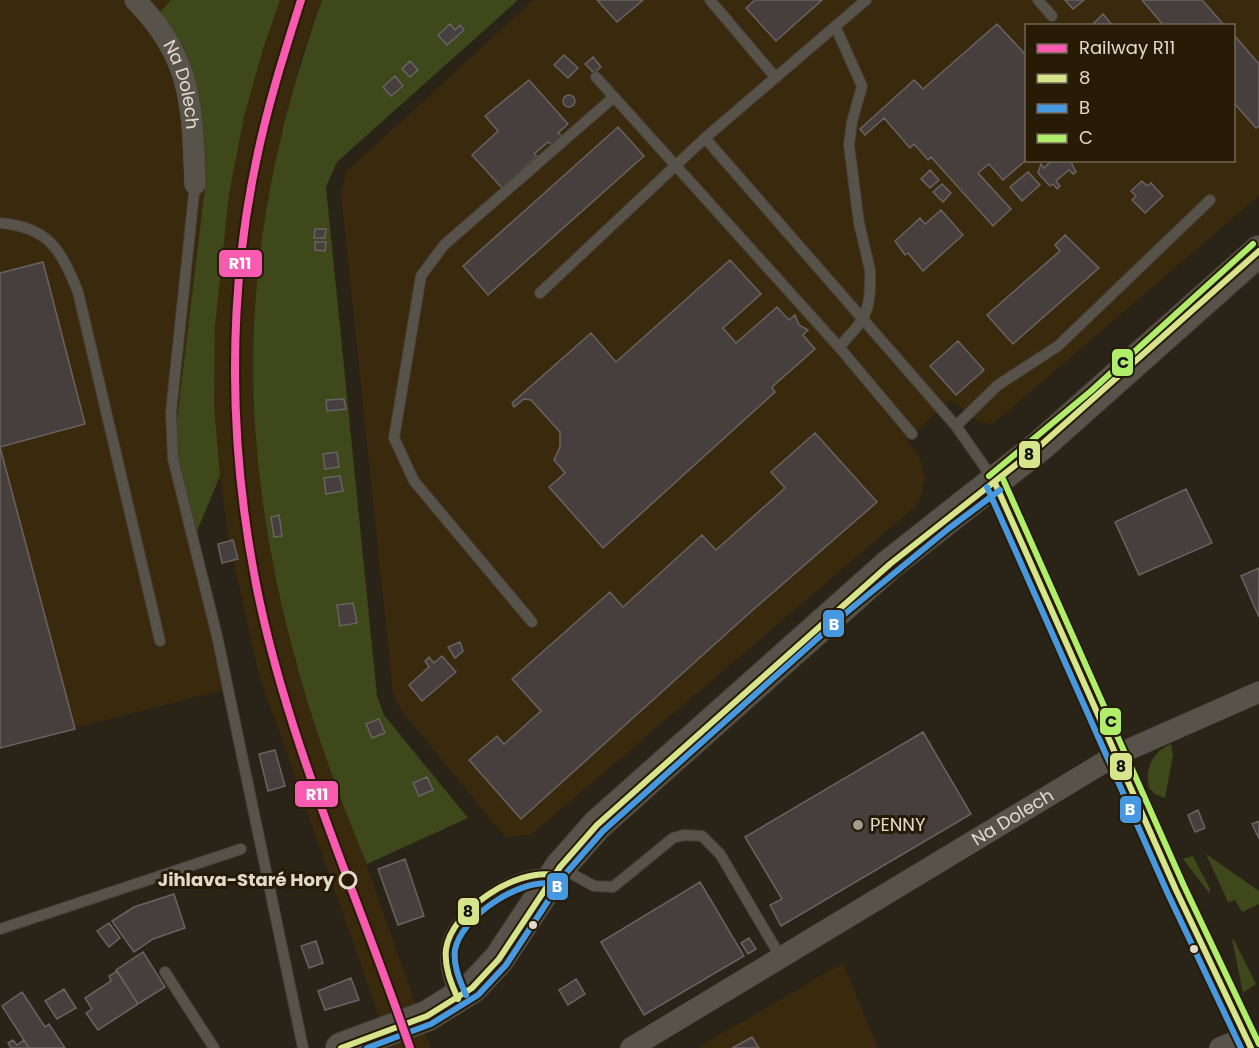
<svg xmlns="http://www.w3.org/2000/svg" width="1259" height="1048" viewBox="0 0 1259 1048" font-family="Poppins,sans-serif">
  <rect width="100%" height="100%" fill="#2a2317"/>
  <path fill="#39290d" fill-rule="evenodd" d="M0,0H171L160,13L184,48L192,74L201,113L205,187L172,462L228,689L0,747Z
    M280,0H322L300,61L268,200L258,273L254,328V403L268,534L295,661L431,1048H390L258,672L229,541L220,476L214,404L215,326L219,269L229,194L244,117L263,49Z
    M533,0H1259V196L992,425L978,421L951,400L907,439L921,460L925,478L921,497L915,507L531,835L505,837L400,709L393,694L341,194L346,172ZM1026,26H1234V160H1026Z
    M843,963L878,1048H697Z"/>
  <path fill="#3e481a" d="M171,0H280L263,49L244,117L229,194L215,326L214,404L220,476L192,543L172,462L205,187L201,113L184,48L160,12Z
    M322,0H518L337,162L326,187L377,696L384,715L468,818L367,864C296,696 246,511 254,327C259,215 284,106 322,0Z
    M1171,744L1173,755L1165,798L1155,794L1149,788C1144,769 1153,751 1171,744Z
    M1206,854L1259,891V904L1242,912L1235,900L1228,902Z
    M1193,856L1210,889V894L1183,859Z
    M1232,940H1234L1256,984L1243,993Z"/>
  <path fill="#463f3e" stroke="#696362" stroke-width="1.5" d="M597,0H643L617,22Z
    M755,0H822L776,41L746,8Z
    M1065,0H1084L1073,9Z
    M1142,0H1202L1225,26H1164Z
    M1103,14L1113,26H1091Z
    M450,24L455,30L460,25L464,30L447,45L438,35Z
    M997,24L1026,55V160L1003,180L989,164L978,173L1011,209L993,226L931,157L928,160L914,144L910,148L884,118L865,135L860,129L914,80L923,89Z
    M1234,35L1259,64V126L1256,128L1234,103Z
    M564,55L578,68L568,78L554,65Z
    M593,57L601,67L594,73L585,64Z
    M410,61L418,70L410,77L402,69Z
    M395,76L403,86L391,96L383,87Z
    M529,80L568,124L558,133L562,136L552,145L548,142L534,154L537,156L502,188L472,155L498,131L485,116Z
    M563 101a6 6 0 1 1 12 0a6 6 0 1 1-12 0Z
    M618,127L644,156L488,295L463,266Z
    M1052,160H1070L1076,172L1073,174L1069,170L1056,181L1060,186L1057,189L1053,184L1050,186L1038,173L1041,164L1044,168Z
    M930,170L939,180L930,188L921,179Z
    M1028,172L1040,185L1022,201L1010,187Z
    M1142,181L1147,186L1151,183L1163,196L1145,213L1132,200L1136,196L1131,191Z
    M942,184L951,193L943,202L933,192Z
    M941,210L963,235L923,271L908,253L905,255L895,241L920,218L925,224Z
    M315,229H326L325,238H314Z
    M1065,235L1099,268L1013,344L987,315L1060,251L1055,245Z
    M315,242H326L325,251L315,250Z
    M730,260L761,294L723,328L736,343L777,307L789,320L795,315L799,325L808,330L803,335L815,349L772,387L775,392L603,548L549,487L565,473L554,460L560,447V432L531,400L524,399L514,407L512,403L591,333L616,362Z
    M43,262L85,424L0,447V273Z
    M958,341L984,370L956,395L930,366Z
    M344,399L346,409L327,411L326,400Z
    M815,433L877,502L746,616L521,819L469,760L497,736L504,744L541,711L512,679L610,592L623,607L702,535L716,550L785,488L771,472Z
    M0,447L75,729L0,748Z
    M337,452L339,467L325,469L323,454Z
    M340,476L343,491L326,494L324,478Z
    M1186,489L1212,543L1139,575L1115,522Z
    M279,515L282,536L274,537L271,517Z
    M233,540L238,559L222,563L218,544Z
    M1259,568V617L1241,576Z
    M353,603L357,623L340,626L337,605Z
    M460,642L463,651L455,658L448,647Z
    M442,656L456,672L422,701L409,685L429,667L425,661L429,657L434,663Z
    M379,719L385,733L372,738L366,724Z
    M923,732L971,814L781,926L770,905L782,899L745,837Z
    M275,750L285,786L268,791L259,754Z
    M427,777L433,790L419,796L413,783Z
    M1198,810L1205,828L1195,832L1188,815Z
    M1259,821V839L1252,824Z
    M405,859L424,916L398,925L378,869Z
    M700,882L744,956L644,1015L601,942Z
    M174,894L185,928L153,939L134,952L112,921L134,907Z
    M109,923L120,938L109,947L97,931Z
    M749,938L756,949L748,954L741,943Z
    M316,941L323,963L309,968L301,946Z
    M143,952L165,987L138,1004L116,970Z
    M117,971L138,1004L98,1030L86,1013L92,1009L85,998L111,981L109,976Z
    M351,978L359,1000L325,1010L318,991Z
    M576,979L585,994L568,1005L559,990Z
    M64,989L76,1008L57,1019L45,1001Z
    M22,992L45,1027L49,1024L65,1048H29L2,1006Z
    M752,1037L759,1048H732L745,1041Z
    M13,1040L17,1045L24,1040L29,1048H11L8,1043Z"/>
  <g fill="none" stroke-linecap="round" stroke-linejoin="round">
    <defs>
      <path id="service" d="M710,0L776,78
        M1038,0L1052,16
        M836,28L862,86L852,122L849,145L859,223L870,270C871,312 867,317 839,347
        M596,77L839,347L912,434
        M705,138L956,426L993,479
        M195,184L171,412L173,459L217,636L303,1048
        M0,223C49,227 61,250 78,292L160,641
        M540,293L705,138L866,0
        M956,426L998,385L1058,346L1210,200
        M532,622L414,481L394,438L421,276L444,245L614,97
        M563,869L594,886L613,887L673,838L684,835L702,836L720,854L780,956
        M0,929L241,849
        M165,972L214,1048
        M456,996C448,978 443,962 448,942C457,910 519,868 552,875"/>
      <g id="minor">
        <path id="s1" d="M135,0C193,58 192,107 195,184"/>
        <path id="s2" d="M631,1048L1116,755L1259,692"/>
        <path d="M1220,1048L1246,1037"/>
      </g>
      <path id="tertiary" d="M995,483L1176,890L1251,1048"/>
      <path id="secondary" d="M341,1048L427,1016L472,988L499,959L560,867L597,825L890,564L1041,445L1259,251"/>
    </defs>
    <use href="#service" stroke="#443e35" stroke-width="12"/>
    <use href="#minor" stroke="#443e35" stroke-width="22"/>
    <use href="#tertiary" stroke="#443e35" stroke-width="27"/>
    <use href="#secondary" stroke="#443e35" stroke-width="32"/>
    <use href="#service" stroke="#58534a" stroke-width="10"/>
    <use href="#minor" stroke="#58534a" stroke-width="21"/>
    <use href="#tertiary" stroke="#58534a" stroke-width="26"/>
    <use href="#secondary" stroke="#58534a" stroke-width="30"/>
    <defs>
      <path id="bus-1" d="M995,483L1176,890L1251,1048
        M458,999C451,983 444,967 446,949C452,910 516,868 554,875
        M341,1048L427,1016L472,988L499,959L560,867L597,825L890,564L1041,445L1259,251"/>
      <path id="bus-2" d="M987,487L1168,894L1241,1048
        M466,995C460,981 453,966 455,950C461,917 520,878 552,884
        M367,1048L431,1024L478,995L506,965L567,872L603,831L847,612L948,529L1000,490"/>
      <path id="bus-3" d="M989,476L1091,391L1253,244
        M1003,479L1184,886L1259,1044"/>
    </defs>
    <use href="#bus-1" stroke="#281b05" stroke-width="10"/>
    <use href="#bus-2" stroke="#281b05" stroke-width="10"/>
    <use href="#bus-3" stroke="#281b05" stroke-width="10"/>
    <use href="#bus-1" stroke="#d6e58c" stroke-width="6"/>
    <use href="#bus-2" stroke="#4699e1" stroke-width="6"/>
    <use href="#bus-3" stroke="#b0ed6b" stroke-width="6"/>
    <defs>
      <path id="rail-1" d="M301,0C284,54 267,107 256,162C227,300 229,446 256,584C287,742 358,896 410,1048"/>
    </defs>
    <use href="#rail-1" stroke="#281b05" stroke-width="12"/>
    <use href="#rail-1" stroke="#f75aaf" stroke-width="8"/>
  </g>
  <circle fill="#a29a8d" stroke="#281b05" stroke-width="2" cx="858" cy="825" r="6"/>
  <circle fill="#281b05" stroke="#e2dacc" stroke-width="3" cx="348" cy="880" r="8"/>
  <g fill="#e2dacc" stroke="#281b05" stroke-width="2">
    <circle cx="533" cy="925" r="5"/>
    <circle cx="1194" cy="949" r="5"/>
  </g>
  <g text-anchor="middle" stroke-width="6" stroke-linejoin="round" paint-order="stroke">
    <g font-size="18" fill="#e2dacc" stroke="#281b05">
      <text dy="6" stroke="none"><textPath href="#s1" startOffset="99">Na Dolech</textPath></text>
      <text dy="6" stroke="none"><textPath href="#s2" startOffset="446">Na Dolech</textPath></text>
    </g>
    <g font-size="18" fill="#e2dacc" stroke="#281b05" text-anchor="start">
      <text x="870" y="831">PENNY</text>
    </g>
    <g font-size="18" font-weight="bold" fill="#e2dacc" stroke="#281b05" text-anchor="end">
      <text x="334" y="886">Jihlava-Staré Hory</text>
    </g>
  </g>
  <g stroke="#281b05" stroke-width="2">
    <rect x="218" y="249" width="45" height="29" rx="6" fill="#f75aaf"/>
    <rect x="1111" y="348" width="23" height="29" rx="6" fill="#b0ed6b"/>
    <rect x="1018" y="440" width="23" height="29" rx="6" fill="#d6e58c"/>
    <rect x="822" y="609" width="23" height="29" rx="6" fill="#4699e1"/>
    <rect x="1099" y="707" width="23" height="29" rx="6" fill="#b0ed6b"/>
    <rect x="1109" y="752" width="24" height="29" rx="6" fill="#d6e58c"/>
    <rect x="294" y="780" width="45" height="28" rx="6" fill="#f75aaf"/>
    <rect x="1119" y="795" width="23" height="29" rx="6" fill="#4699e1"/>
    <rect x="546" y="872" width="23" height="29" rx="6" fill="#4699e1"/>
    <rect x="457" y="897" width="23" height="29" rx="6" fill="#d6e58c"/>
  </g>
  <g font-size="16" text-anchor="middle" font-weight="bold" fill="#fff">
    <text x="240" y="269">R11</text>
    <text x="834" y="630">B</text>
    <text x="317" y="800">R11</text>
    <text x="1130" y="815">B</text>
    <text x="557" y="892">B</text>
  </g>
  <g font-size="16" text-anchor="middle" font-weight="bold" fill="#111">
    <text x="1123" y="368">C</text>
    <text x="1029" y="460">8</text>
    <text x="1111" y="727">C</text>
    <text x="1121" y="772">8</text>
    <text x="468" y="917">8</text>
  </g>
  <rect x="1025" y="24" width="210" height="138" fill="#281b05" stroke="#726755" stroke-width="1.5"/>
  <rect x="1037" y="44" width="30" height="9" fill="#f75aaf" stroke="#726755" stroke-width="1.5"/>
  <text x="1079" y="54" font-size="18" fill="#e2dacc">Railway R11</text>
  <rect x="1037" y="74" width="30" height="9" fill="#d6e58c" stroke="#726755" stroke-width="1.5"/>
  <text x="1079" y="84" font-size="18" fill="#e2dacc">8</text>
  <rect x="1037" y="104" width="30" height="9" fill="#4699e1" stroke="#726755" stroke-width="1.5"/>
  <text x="1079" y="114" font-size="18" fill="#e2dacc">B</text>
  <rect x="1037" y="134" width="30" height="9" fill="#b0ed6b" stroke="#726755" stroke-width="1.5"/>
  <text x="1079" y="144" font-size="18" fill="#e2dacc">C</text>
</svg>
